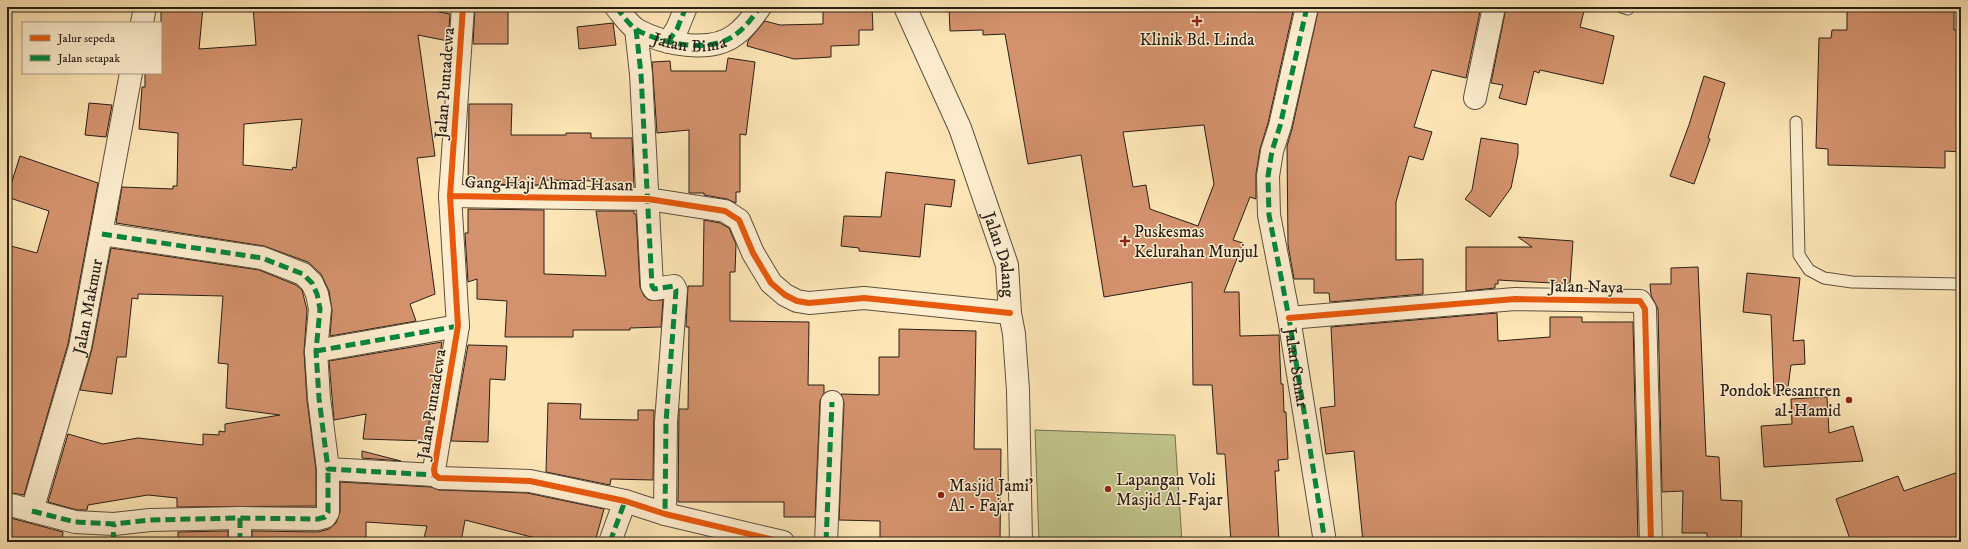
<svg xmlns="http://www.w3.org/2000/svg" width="1968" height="549" viewBox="0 0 1968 549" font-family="'IM FELL DW Pica',serif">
  <rect width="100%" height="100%" fill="#fde5b5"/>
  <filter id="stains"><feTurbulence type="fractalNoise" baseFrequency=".005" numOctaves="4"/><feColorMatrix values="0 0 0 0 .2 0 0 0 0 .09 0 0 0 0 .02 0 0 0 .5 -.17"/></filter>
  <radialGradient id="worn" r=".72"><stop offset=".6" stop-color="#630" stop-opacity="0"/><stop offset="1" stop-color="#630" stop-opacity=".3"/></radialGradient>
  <path fill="#c1c48c" stroke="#757251" d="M1035,430L1175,435L1182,542H1039Z"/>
  <path fill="#d3926d" stroke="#291f16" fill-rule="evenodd" d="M161,7H203L199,49L256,45L253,7H413L450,14L448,41L418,35L435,156L417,158L435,294L410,304L416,321L330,336L332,310L329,291L321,274L308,262L264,246L116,223L122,187L173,189V186H177L178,133L139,129L142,87H145V73H161ZM302,119L296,168L293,167L292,170L243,165L244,124Z
    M475,7H508V44H473Z
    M823,7H872L873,30H859V45L831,46V57L794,59L747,46L748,41L765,21L780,25L823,24Z
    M949,7H1294L1268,123L1260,149L1256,174V199L1250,197L1233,240L1243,243L1224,292H1239L1240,336L1279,335L1281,384H1283L1284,412H1286L1288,459L1278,460L1279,471H1275L1279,542H1231L1225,454H1217L1212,385H1193L1192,282L1104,297L1081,155L1028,164L1005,34L983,35V30L950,31ZM1204,125L1214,184L1198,226L1150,209L1146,185L1133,187L1123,132Z
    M1319,7H1481L1466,78L1432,70L1414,127L1432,132L1423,160L1409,156L1396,202V260L1423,259V294L1330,302L1329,293H1314V279H1294L1288,245L1287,146L1292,129Z
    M1527,7H1585L1580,27L1614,36L1603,84L1540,70L1539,73L1534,71L1526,105L1499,98L1503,85L1491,83L1506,8L1526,12Z
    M1847,7H1954V30H1961V152L1945,151V168L1828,165V149L1816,148L1819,38H1831L1832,30H1847Z
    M613,23L616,45L579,49L577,27Z
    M728,58L755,62L746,135L740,134V192H736V203L727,199L704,195V193H689V130L657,133L652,62L670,61L671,71H726Z
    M1704,76L1725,83L1708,138L1710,139L1694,184L1670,176L1689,125Z
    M89,103L112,105L106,137L85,135Z
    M469,104H512L511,135H566V133H591V138H632L634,186H597V181L544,180V185L468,184Z
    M1481,138L1518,144V154L1511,188L1490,217L1465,199L1472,190Z
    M20,156L98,183L68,344L24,495L7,492V258L11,246L37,253L49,211L7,197Z
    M886,172L955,180L951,207L925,204L920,257L859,251V248L841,246L844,216L881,217Z
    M468,209L544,210V274L606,276L596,211H634V214H636L640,287L644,296L649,300H663L661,327L630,328V330H573V337H505L507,301L477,299V279L468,282L465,234V233H468Z
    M704,220L720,223L729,228L736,244L735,272H730V321L809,322L808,385H824V393L820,401L815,517H784V502H678L679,409H688L689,327H686L688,286H703Z
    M1518,237L1573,241L1570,284L1498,280V284H1495V288L1466,291V247H1532Z
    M111,248L259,270L296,285L302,290L307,310L304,352L307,400L316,470V506L177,507V498L148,495L88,505L87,510H77L48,502L68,434L103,444L138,438L203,445V434L219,435V431L225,432V424L280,415L226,408L228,364L218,363L223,296L138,294V299L132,298L126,357H117L112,394L80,390L92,349Z
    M1698,267L1706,456L1719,457L1721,500L1742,501L1741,542H1707V533H1682L1683,491L1662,492L1658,309L1651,295L1650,284H1671V268Z
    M1747,273L1800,278L1793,341L1804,340L1805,364L1791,365L1787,395L1774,394L1771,315L1743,312Z
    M1497,313L1498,341L1550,337V317H1582V322H1633L1638,542H1499V539L1471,542H1363L1354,451L1326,454L1320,408L1335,406L1331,327Z
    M899,329L976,331L974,449H1001L1000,542H880V521L839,520L844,403L841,394L879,395V357H899Z
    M442,342L426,441L363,439L366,414L334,420L329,361Z
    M468,345L507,346L505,380L490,379L488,442L451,441Z
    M1827,397L1829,433L1853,426L1863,461L1764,467L1761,426L1792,424L1791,399Z
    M548,403L581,404L580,419L638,420V410H654L653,480L611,479L610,485L546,472Z
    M362,451L401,461L362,458Z
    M1961,471V542H1851L1836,499L1898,476L1904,491Z
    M340,482L431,487L439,490L527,493L604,509L595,542H551L465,520L461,542H423L427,526L366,522V542H252V531L318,532L329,529L336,523L340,512Z
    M7,517L63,532L62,542H7Z
    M228,531V542H178V532Z"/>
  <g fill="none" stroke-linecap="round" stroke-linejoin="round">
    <defs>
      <path id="service" d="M1622,7L1628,9
        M1796,122L1799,255L1809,270L1824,278L1852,282L1961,284"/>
      <g id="minor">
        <path d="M463,7L450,196L458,326L434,470L435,475L439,478L530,481L625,501L665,514L783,542"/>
        <path d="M616,7C622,14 629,25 637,30C663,44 710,54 735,35C745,28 753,17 760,7"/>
        <path id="s1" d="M905,7L960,128L1007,265L1010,313L1014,334L1018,390L1021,542"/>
        <path d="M1307,7L1280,126L1272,151L1268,176L1269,215L1289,318L1325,542"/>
        <path d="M142,23L145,7"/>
        <path d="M636,29L641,74L652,286L654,289L674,286L676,290L666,422L665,514"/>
        <path d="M668,42L677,29L686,7"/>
        <path d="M1475,98L1494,7"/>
        <path d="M450,196L648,199L725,211L739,220L753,253L771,283L785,295L797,301L809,303L864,298L1010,313"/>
        <path d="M102,234L262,258L303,274L312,283L317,294L320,309L316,351L319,398L328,469L435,475"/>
        <path d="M1289,318L1515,299L1640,301L1645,309L1651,542"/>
        <path d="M316,351L458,326"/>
        <path d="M7,504L75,522L114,524L150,520L240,518L318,519L325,517L328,512V469"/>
        <path id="s2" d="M32,511L80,347L131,73"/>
        <path d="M240,518V542"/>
        <path d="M610,542L625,501"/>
        <path d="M826,542L832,402"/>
      </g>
    </defs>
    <use href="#service" stroke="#5e503e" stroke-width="13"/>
    <use href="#minor" stroke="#5e503e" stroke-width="24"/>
    <use href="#service" stroke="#feeecf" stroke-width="11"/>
    <use href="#minor" stroke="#feeecf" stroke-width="22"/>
    <g stroke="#00873e" stroke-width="5" stroke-dasharray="10 5" stroke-linecap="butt">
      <path id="s3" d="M616,7C622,14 629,25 637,30C663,44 710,54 735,35C745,28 753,17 760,7"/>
      <path id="s4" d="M1307,7L1280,126L1272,151L1268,176L1269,215L1289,318L1325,542"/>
      <path d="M636,29L641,74L652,286L654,289L674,286L676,290L666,422L665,514"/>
      <path d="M668,42L677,29L686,7"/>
      <path d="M102,234L262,258L303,274L312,283L317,294L320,309L316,351L319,398L328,469L435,475"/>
      <path d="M316,351L458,326"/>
      <path d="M32,511L75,522L114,524L150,520L240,518L318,519L325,517L328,512V469"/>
      <path d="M240,518V542"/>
      <path d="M113,542L114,524"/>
      <path d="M610,542L625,501"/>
      <path d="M826,542L832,402"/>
    </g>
    <defs>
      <path id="cycleway" d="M463,7L450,196L458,326L434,470L435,475L439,478L530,481L625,501L665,514L783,542
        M450,196L648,199L725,211L739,220L753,253L771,283L785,295L797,301L809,303L864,298L1010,313
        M1289,318L1515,299L1640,301L1645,309L1651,542"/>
    </defs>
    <use href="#cycleway" stroke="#feeecf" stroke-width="8"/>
    <use href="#cycleway" stroke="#e8590c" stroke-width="6"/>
  </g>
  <g fill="#8f2418" stroke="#feeecf" stroke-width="1.5">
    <path d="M1195 15h4v4h4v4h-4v4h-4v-4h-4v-4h4z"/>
    <path d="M1123 235h4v4h4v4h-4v4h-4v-4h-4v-4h4z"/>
    <circle cx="1849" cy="400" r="4"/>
    <circle cx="1108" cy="489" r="4"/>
    <circle cx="941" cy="495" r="4"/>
  </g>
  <g text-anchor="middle" stroke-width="3" stroke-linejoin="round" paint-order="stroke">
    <g font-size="17" fill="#291f16" stroke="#feeecf">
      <text dy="6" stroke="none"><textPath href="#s3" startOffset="86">Jalan Bima</textPath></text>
      <text transform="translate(444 83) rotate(-86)" y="6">Jalan Puntadewa</text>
      <text transform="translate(549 183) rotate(1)" y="6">Gang Haji Ahmad Hasan</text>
      <text dy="6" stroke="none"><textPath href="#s1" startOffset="266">Jalan Dalang</textPath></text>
      <text transform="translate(1586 286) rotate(1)" y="6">Jalan Naya</text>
      <text dy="6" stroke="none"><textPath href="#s2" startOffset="212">Jalan Makmur</textPath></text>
      <text dy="6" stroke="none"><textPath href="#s4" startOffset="368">Jalan Semar</textPath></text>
      <text transform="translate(431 404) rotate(-81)" y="6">Jalan Puntadewa</text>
    </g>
    <g font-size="17" fill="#291f16" stroke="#feeecf" text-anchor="start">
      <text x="1197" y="45" text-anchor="middle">Klinik Bd. Linda</text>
      <text x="1134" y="237">Puskesmas<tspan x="1134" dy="20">Kelurahan Munjul</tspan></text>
      <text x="1841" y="396" text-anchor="end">Pondok Pesantren<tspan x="1841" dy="20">al-Hamid</tspan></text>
      <text x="1116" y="485">Lapangan Voli<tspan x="1116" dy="20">Masjid Al-Fajar</tspan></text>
      <text x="949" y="491">Masjid Jami'<tspan x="949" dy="20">Al - Fajar</tspan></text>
    </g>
  </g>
  <rect width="1968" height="549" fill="none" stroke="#fde5b5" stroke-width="24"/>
  <rect x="8" y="8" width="1952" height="533" fill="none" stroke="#291f16" stroke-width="2"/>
  <rect x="12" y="12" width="1944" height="525" fill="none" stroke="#291f16"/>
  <rect x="22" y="22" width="140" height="52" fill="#feeecf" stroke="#a99b85"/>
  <rect x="30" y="35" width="20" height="6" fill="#e8590c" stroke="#a99b85"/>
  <text x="58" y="42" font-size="12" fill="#291f16">Jalur sepeda</text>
  <rect x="30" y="55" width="20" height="6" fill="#00873e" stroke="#a99b85"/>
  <text x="58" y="62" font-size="12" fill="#291f16">Jalan setapak</text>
  <rect width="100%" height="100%" filter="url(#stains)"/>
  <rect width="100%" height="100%" fill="url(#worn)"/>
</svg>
